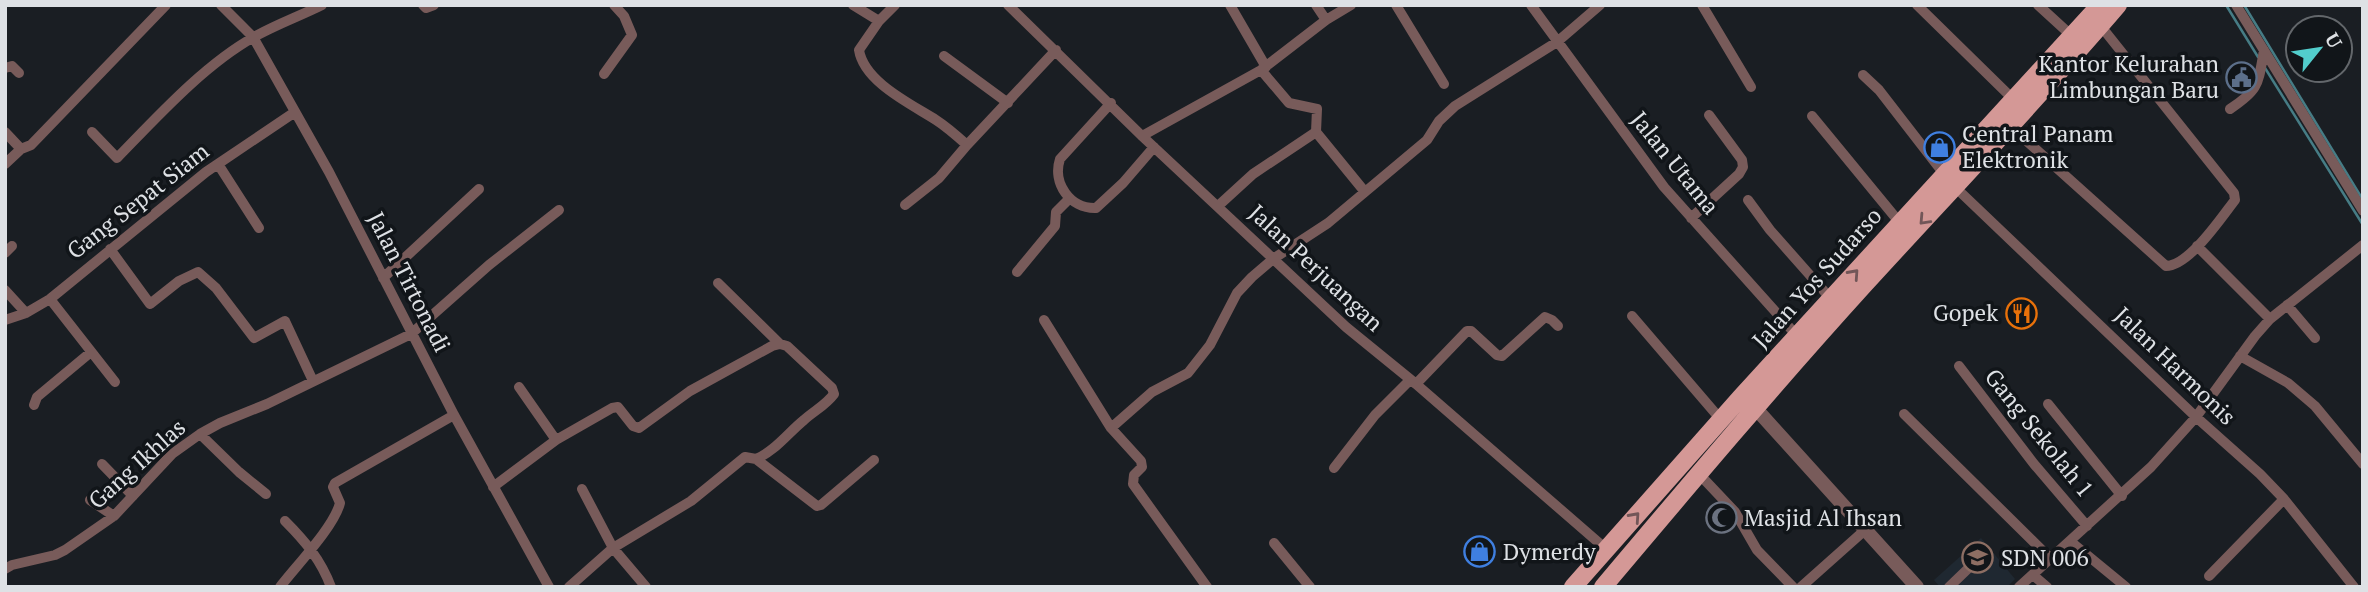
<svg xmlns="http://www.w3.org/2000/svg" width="2368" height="592" viewBox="0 0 2368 592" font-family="'PT Serif',serif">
  <rect width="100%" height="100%" fill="#1a1e23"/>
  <path fill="#1f2831" d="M1981,538L2015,579L2007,587H1940L1934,580Z"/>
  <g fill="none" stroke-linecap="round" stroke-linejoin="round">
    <path stroke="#467c85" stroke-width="2.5" d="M2226,5L2258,57
      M2244,5L2363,200
      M2265,68L2363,225"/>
    <path stroke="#785b5a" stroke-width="10" d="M221,5L253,37L329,172L454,415L549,587
      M423,5L426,8L434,5
      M853,5L879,21
      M895,5L879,21L859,50C864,82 911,104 936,120C947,127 957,136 967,145
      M1008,5L1142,136L1346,327L1416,384L1606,549
      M1230,5L1266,67
      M1316,5L1326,20
      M1396,5L1444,84
      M1531,5L1664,187L1798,337
      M1702,5L1751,87
      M1917,5L2014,100
      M2038,5L2073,37
      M2236,5L2363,211
      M944,56L1008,103
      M5,68L12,66L19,73
      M1261,70L1289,103L1317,109L1316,132L1365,192
      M604,74L632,35L624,16L614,5
      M1863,75L1879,90L1944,174
      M1111,103L1060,159C1052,183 1070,209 1096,208L1123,183L1154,147
      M2230,109C2260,89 2258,84 2264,50
      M1812,116L1900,223
      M2011,127L2166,266C2189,266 2221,218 2235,200L2234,193L2100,25
      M5,132L21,149
      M92,132L117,158C157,117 204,65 254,37C275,25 300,16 322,5
      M1142,136L1261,70L1326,20L1351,5
      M5,164L21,149L31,145L166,5
      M218,164L259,228
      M1955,187L2196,417L2260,474L2284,499L2354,587
      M1748,200L1770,230L1831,299
      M905,205L939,178L967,145L1056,50
      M1218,206L1253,174L1316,132
      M1691,218L1739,174L1743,167L1742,160L1709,115
      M2197,246L2270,319
      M110,249L150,304L179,281L198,272L216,288L254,338L285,321L313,381
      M5,253L12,246
      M1017,272L1055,226L1056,212L1069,199
      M383,278L479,189
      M718,283L780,344
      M5,290L26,313
      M50,299L115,382
      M2287,305L2315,338
      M1632,316L1722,421
      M5,320L26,313L50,299L206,172L295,112
      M1044,320L1111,428L1141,461L1142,467L1134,475L1133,484L1207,587
      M2240,356L2288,383L2315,406L2363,464
      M1959,366L2034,464L2087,526
      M1416,384L1467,331H1471L1497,355L1502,356L1545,317L1552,320L1558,326
      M519,387L556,440
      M2048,404L2122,496
      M34,405L37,397L91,352
      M1904,414L2051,559
      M1111,428L1152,392L1188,373L1210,345L1237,293L1252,277L1273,259L1328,223L1427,140L1439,121L1455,106L1557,42L1600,5
      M200,434L239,472L266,494
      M102,464L133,496
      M1334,468L1375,415L1410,380
      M1700,475L1735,512L1757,550L1793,587
      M493,487L556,440L612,408L618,407L633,426L639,428L690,391L772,346L780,344L787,346L832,388L834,394C826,405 814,411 804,420C788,433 775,451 756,459
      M582,489L613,548L646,587
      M90,500L114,516
      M285,521C305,541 321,560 331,587
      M2070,541L2126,587
      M1274,543L1310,587
      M5,569L12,565L55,555L65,550L114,516L172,454L200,434L220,423L267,404L411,334L489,265L559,210
      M2033,575L2047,587
      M2209,576L2284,499
      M280,587C296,566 334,527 340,503L333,487L335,483L454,415
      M569,587L613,548L691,501L745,457L756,459L817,506L821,505L874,460
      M1801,587L1865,530
      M1949,587L1977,560L1979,558L1975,554
      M2019,587L2151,467L2196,417L2255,336L2270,319L2363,245"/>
    <path stroke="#785b5a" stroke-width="14" d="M1749,401L1917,587"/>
    <path stroke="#d49896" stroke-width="18" d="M1573,587L1741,397L2100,5
      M1603,587C1689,485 1775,383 1864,285C1949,192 2036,101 2118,5"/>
  </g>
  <defs><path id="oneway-chevron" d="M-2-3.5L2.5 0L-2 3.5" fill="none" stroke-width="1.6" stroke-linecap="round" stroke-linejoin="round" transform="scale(1.75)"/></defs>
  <g stroke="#725658">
    <use href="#oneway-chevron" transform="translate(1924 220) rotate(133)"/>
    <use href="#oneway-chevron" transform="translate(1854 274) rotate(-48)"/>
    <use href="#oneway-chevron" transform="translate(1635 517) rotate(-48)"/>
  </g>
  <defs>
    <symbol id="civic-ring" viewBox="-11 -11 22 22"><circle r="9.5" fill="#111519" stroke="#5c6f8a" stroke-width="1.5"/><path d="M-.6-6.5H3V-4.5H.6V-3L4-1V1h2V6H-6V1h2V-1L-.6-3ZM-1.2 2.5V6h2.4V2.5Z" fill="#5c6f8a"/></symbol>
    <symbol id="shop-ring" viewBox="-11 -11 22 22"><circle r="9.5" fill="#111519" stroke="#3f7fe0" stroke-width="1.5"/><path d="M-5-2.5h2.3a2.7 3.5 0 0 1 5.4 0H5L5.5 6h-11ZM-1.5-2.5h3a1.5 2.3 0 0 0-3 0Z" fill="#3f7fe0"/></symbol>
    <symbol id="restaurant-ring" viewBox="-11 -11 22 22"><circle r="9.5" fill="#111519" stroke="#e8710a" stroke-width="1.5"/><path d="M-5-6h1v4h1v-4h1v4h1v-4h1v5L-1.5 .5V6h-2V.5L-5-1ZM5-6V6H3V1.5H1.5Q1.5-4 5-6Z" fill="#e8710a"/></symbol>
    <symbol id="mosque-ring" viewBox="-11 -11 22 22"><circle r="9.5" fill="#111519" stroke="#6b7280" stroke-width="1.5"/><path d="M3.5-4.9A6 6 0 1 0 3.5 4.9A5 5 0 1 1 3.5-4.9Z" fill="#6b7280"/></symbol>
    <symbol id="school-ring" viewBox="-11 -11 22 22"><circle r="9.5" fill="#111519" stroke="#8d6e63" stroke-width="1.5"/><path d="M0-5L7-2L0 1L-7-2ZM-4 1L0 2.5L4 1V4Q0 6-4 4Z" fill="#8d6e63"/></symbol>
  </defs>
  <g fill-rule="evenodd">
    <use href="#civic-ring" x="2224" y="60" width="35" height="35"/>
    <use href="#shop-ring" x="1922" y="130" width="35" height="35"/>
    <use href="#restaurant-ring" x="2004" y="296" width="35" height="35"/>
    <use href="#mosque-ring" x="1704" y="500" width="35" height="35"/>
    <use href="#shop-ring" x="1462" y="534" width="35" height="35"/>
    <use href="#school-ring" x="1960" y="540" width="35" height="35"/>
  </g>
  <g text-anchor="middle" stroke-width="7" stroke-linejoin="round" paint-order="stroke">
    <g font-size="23" fill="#dee1e5" stroke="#111519" text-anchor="start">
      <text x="2219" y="72" text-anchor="end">Kantor Kelurahan<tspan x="2219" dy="26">Limbungan Baru</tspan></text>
      <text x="1962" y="142">Central Panam<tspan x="1962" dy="26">Elektronik</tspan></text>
      <text x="1998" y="321" text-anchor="end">Gopek</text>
      <text x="1744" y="526">Masjid Al Ihsan</text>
      <text x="1503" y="560">Dymerdy</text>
      <text x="2001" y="566">SDN 006</text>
    </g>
    <g font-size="23" fill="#dee1e5" stroke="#111519">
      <text transform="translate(1675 163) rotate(51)" y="8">Jalan Utama</text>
      <text transform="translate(138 201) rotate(-38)" y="8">Gang Sepat Siam</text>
      <text transform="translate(1316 268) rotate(43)" y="8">Jalan Perjuangan</text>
      <text transform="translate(1817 278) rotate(-48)" y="8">Jalan Yos Sudarso</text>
      <text transform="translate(409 282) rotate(63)" y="8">Jalan Tirtonadi</text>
      <text transform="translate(2175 366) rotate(44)" y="8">Jalan Harmonis</text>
      <text transform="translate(2039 433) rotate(51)" y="8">Gang Sekolah 1</text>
      <text transform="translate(137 464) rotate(-42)" y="8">Gang Ikhlas</text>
    </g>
  </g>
  <rect width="2368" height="592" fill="none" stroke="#dee1e5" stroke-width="14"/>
  <g transform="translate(2319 49) rotate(60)"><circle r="33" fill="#111519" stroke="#63676b" stroke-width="2"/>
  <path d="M0-5L12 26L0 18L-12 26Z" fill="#52cdcc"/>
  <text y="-10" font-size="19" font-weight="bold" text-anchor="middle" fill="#dee1e5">U</text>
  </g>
</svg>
